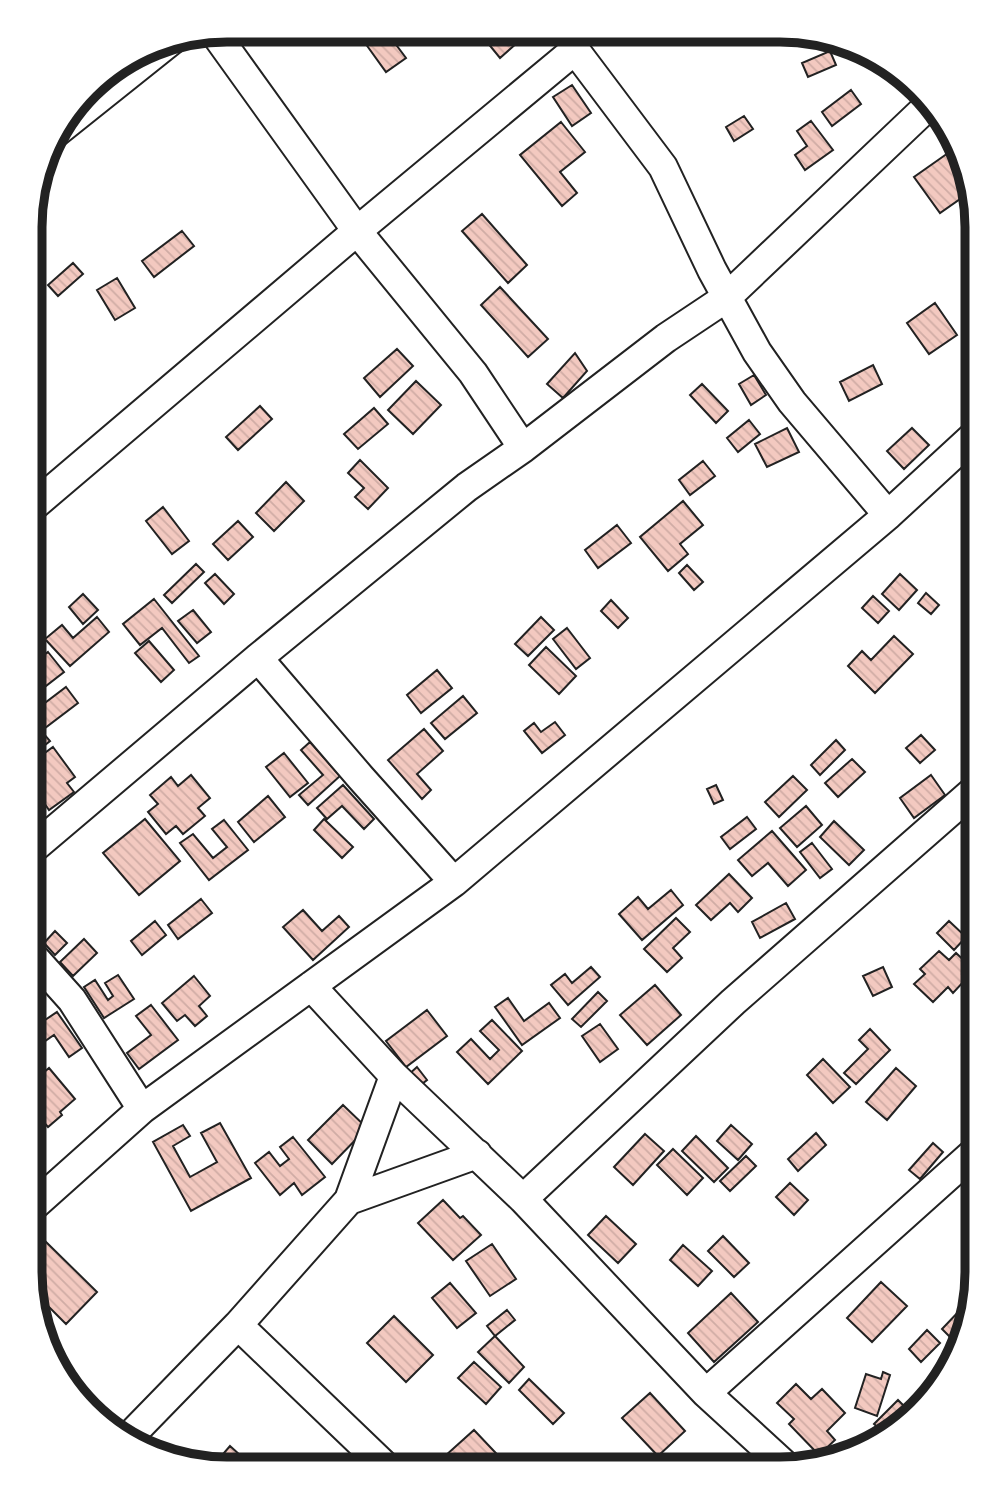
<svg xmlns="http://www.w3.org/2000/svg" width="1007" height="1499" viewBox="0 0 1007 1499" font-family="'Open Sans',sans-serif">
  <defs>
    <pattern id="building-back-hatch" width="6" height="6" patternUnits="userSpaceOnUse" patternTransform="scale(1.75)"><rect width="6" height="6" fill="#f3c9c0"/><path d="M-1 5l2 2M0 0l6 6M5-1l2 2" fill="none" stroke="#d0aca5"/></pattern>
  </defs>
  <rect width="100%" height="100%" fill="#fff"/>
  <path fill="url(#building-back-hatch)" stroke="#222" stroke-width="2" d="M367,30H385L406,58L386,72L360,36Z
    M478,31H506L517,43L500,58Z
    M627,31H645L635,40Z
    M830,51L836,65L808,77L802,63Z
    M572,85L591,113L572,126L553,97Z
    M851,90L861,104L832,126L822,112Z
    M744,116L753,129L734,141L726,127Z
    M811,121L833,150L805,170L795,155L807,146L797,131Z
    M561,122L585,152L560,172L577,193L562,206L520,155Z
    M958,146L962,151L970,192L940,213L914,177Z
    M482,214L527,265L508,283L462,231Z
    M182,231L194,246L154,277L142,261Z
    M73,263L83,274L58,296L48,285Z
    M117,278L135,308L115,320L97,290Z
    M500,287L548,339L528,357L481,305Z
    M935,303L957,335L929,354L907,323Z
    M397,349L413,366L380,397L364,378Z
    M575,353L587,371L563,398L547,384Z
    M873,365L882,384L849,401L840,382Z
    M754,375L766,395L751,405L739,384Z
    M416,381L441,405L413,434L388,410Z
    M702,384L728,411L716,423L690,395Z
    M260,406L272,419L238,450L226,437Z
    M374,408L388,424L358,449L344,434Z
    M749,420L760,434L738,452L727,438Z
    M787,428L799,452L767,467L755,444Z
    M912,428L929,445L904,469L887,451Z
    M360,460L388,488L368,509L355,497L364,488L348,473Z
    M703,461L715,476L690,495L679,480Z
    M286,482L304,501L274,531L256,513Z
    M683,501L703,525L680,544L688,554L668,571L640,537Z
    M163,507L189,541L172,554L146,521Z
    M238,521L253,537L228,560L213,544Z
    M617,525L631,543L598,568L585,550Z
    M196,564L204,572L172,603L164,595Z
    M687,565L703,582L694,590L679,573Z
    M215,574L234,594L224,604L205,583Z
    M900,574L917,590L899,610L882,594Z
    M926,593L939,605L931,614L918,603Z
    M83,594L98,610L83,624L69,607Z
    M873,596L889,611L878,623L862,608Z
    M154,599L199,656L189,663L162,628L140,645L123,624Z
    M611,600L628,618L618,628L601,611Z
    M193,610L211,632L197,643L178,621Z
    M97,617L109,632L70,666L45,639L62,625L73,638Z
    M541,617L554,630L528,656L515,644Z
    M567,628L590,658L576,669L553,639Z
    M894,636L913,654L875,693L848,666L862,651L871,660Z
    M149,641L174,670L161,682L135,653Z
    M546,647L576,676L559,694L529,665Z
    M48,652L64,672L42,689L31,676V665Z
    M437,670L452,688L421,713L407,695Z
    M66,687L78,703L45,728L33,712Z
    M463,696L477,713L445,739L431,723Z
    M31,719L50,741L36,752L31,746Z
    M555,722L565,735L542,753L524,731L534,723L541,732Z
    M424,729L443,751L417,774L431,790L422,799L388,760Z
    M921,735L935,750L920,763L906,748Z
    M836,740L845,750L820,775L811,765Z
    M310,742L340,776L308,805L299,795L323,775L301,750Z
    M53,747L75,777L67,783L74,792L49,810L40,797L31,803V763Z
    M284,753L308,783L290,797L266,767Z
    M852,759L865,772L838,797L825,783Z
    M191,775L210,798L198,808L205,816L183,834L176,826L166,834L148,812L158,804L150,795L171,777L178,786Z
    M931,775L945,795L914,818L900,798Z
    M793,776L807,790L779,817L765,802Z
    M343,785L374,819L364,829L342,806L327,819L317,808Z
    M716,785L723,800L714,804L707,789Z
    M268,796L285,817L254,842L238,822Z
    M806,806L822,825L797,847L780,828Z
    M747,817L756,829L730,849L721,837Z
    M145,819L180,861L139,895L103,853Z
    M324,819L353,847L342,858L314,830Z
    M224,820L248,850L209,880L180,843L193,834L213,858L227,847L212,829Z
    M834,821L864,850L849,865L820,837Z
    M772,831L806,870L788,886L768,863L752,876L738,860Z
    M812,843L832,869L820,878L800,852Z
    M729,874L752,898L738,912L730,903L711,920L696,905Z
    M671,890L683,905L642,940L619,914L638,897L648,909Z
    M201,899L212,913L178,939L168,925Z
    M786,903L795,919L760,938L752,922Z
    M303,910L322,931L339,916L349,927L313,960L283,927Z
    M676,918L690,932L673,948L682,958L667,972L644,949Z
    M155,921L166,935L142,955L131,941Z
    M949,921L966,937L954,950L937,933Z
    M55,931L67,943L55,955L44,943Z
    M84,939L97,953L73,976L60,962Z
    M939,951L949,960L956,953L970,966L962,974L966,979L953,993L948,987L933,1002L914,984L925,974L920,969Z
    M591,967L600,977L568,1005L551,985L565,974L572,983Z
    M883,967L892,987L873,996L863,976Z
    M30,973L46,989L30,1003Z
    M118,975L134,999L104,1018L84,987L95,980L108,1000L113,996L105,983Z
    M194,976L210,996L199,1006L207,1016L195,1026L185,1015L177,1021L162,1003Z
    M655,985L681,1015L647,1045L620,1015Z
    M598,992L607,1001L581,1027L572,1019Z
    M508,998L524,1021L549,1003L560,1018L522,1045L495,1007Z
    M151,1005L178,1040L139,1069L127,1053L151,1035L136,1016Z
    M427,1010L447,1036L406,1067L386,1041Z
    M57,1012L82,1048L69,1057L54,1035L38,1046L30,1038V1030Z
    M492,1020L522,1051L488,1084L457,1052L471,1039L490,1059L499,1050L480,1031Z
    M600,1024L618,1049L600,1062L582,1036Z
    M870,1029L890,1050L856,1084L844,1073L868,1049L859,1040Z
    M30,1041L43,1058L30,1067Z
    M823,1059L850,1087L833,1103L807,1075Z
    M417,1067L427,1080L418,1087L408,1075Z
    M49,1068L75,1099L60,1112L62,1115L48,1127L41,1119L30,1128V1084Z
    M896,1068L916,1086L887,1120L866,1102Z
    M343,1105L367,1128L332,1164L308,1140Z
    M220,1123L251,1178L191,1211L153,1142L183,1125L190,1136L173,1146L190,1177L217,1162L201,1133Z
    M731,1125L752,1144L738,1160L717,1141Z
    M816,1133L826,1145L798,1171L788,1159Z
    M645,1134L664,1151L633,1185L614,1167Z
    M696,1136L728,1168L714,1182L682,1151Z
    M293,1137L325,1177L302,1195L294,1183L280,1195L255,1163L269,1152L280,1166L289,1159L280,1147Z
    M933,1143L943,1152L920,1179L909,1170Z
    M673,1149L703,1178L687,1195L657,1165Z
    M746,1156L756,1166L730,1191L720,1181Z
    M790,1183L808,1200L794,1215L776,1197Z
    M443,1200L460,1218L463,1216L481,1235L453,1260L418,1223Z
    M606,1216L636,1244L618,1263L588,1235Z
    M723,1236L749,1263L734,1277L708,1251Z
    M43,1239L97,1292L66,1324L34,1292L30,1272V1252Z
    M492,1244L516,1279L490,1296L466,1261Z
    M683,1245L712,1271L698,1286L670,1260Z
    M881,1282L907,1306L872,1342L847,1318Z
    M450,1283L476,1313L457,1328L432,1298Z
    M731,1293L758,1322L714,1362L688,1333Z
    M962,1308L967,1314L960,1335L954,1341L942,1329Z
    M507,1310L515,1320L495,1336L487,1326Z
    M394,1316L433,1355L406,1382L367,1343Z
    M927,1330L940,1343L921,1362L909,1349Z
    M495,1336L524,1367L509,1383L478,1352Z
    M474,1362L501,1387L486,1404L458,1378Z
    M883,1372L890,1375L877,1416L855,1408L866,1374L881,1379Z
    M529,1379L564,1413L553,1424L519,1390Z
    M796,1384L811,1399L822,1389L845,1413L827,1431L835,1440L819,1455L789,1424L794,1419L777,1403Z
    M650,1393L685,1431L658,1456L622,1418Z
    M898,1400L909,1411L883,1432L874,1424Z
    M474,1430L510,1468H457L445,1456Z
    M230,1446L251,1465L248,1468H211Z
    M199,1458L210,1468L193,1464Z"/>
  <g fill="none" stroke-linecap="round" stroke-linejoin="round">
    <defs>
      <path id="minor" d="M214,32L357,231L575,50L663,167L712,270L757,352L792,402L888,515
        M54,134L173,39
        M31,508L357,231L473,373L523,448
        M258,658L361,778L454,882
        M30,851L258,658L467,487L523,448L666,338L726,298L928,106
        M30,953L72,1000L142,1109
        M311,986L394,1076L523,1199L706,1393L788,1468
        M523,1199L733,1002L977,788
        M349,1200L477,1154
        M30,1209L142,1109L454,882L888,515L977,433
        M238,1325L387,1468
        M706,1393L977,1150
        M128,1438L238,1325L349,1200L394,1076"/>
    </defs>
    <use href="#minor" stroke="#222" stroke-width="32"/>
    <use href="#minor" stroke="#fff" stroke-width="28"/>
  </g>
  <path d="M0 0H1007V1499H0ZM227 42H780A185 185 0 0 1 965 227V1272A185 185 0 0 1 780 1457H227A185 185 0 0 1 42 1272V227A185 185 0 0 1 227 42Z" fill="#fff" fill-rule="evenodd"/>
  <path fill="none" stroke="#222" stroke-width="9" d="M227 42H780A185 185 0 0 1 965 227V1272A185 185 0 0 1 780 1457H227A185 185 0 0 1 42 1272V227A185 185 0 0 1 227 42Z"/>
</svg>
